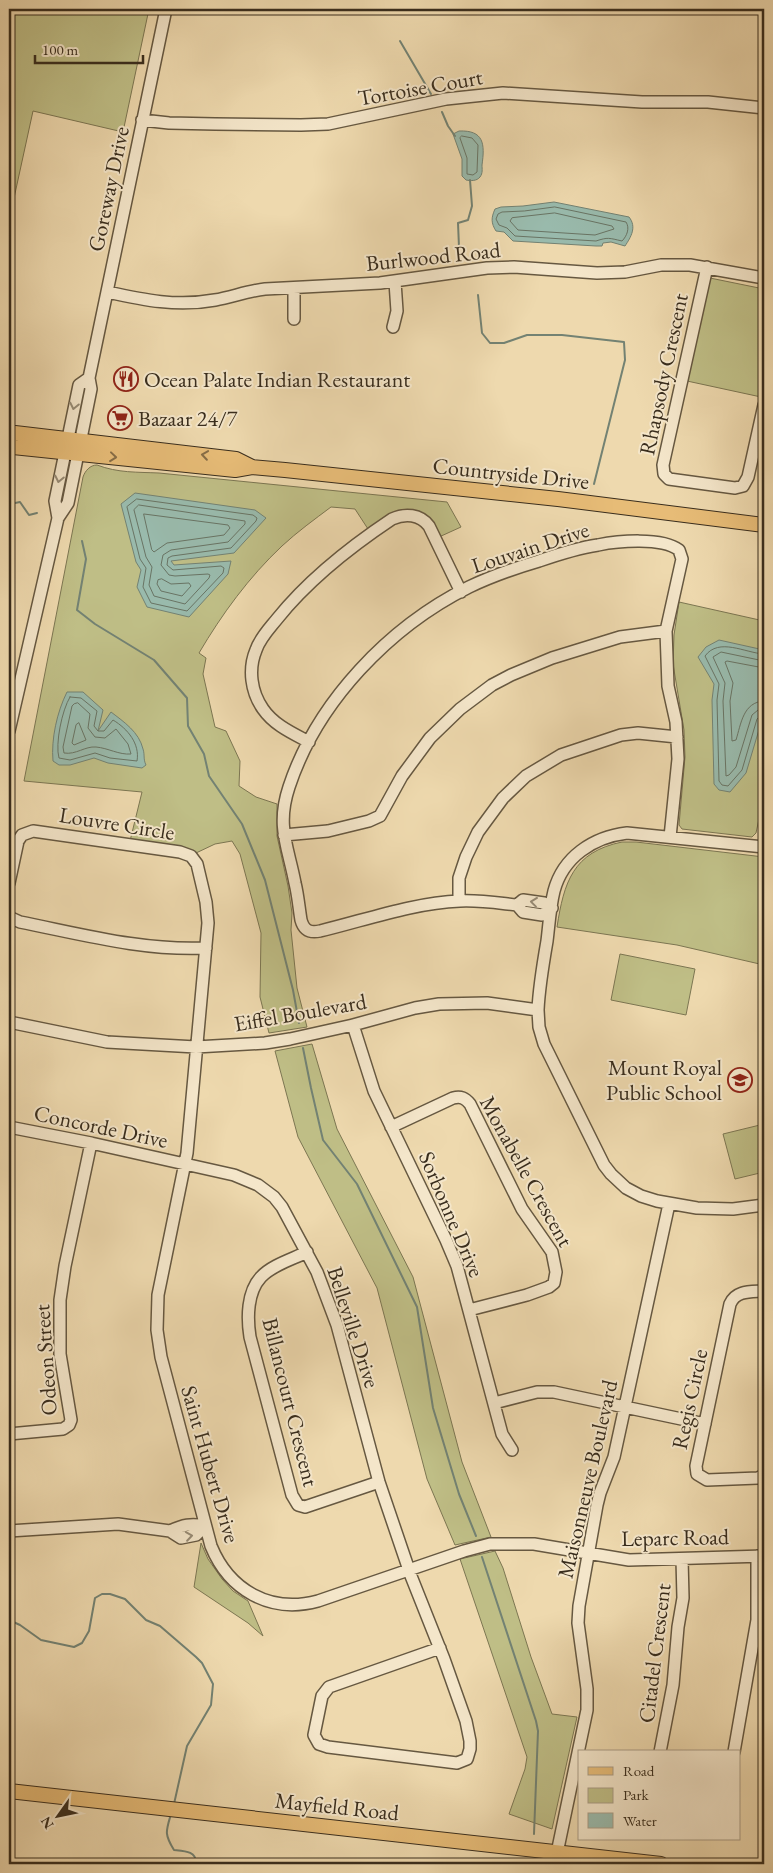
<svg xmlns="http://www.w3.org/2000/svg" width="773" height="1873" viewBox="0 0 773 1873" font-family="'EB Garamond',serif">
  <rect width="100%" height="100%" fill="#eed9ae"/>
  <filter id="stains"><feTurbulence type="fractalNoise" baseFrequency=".004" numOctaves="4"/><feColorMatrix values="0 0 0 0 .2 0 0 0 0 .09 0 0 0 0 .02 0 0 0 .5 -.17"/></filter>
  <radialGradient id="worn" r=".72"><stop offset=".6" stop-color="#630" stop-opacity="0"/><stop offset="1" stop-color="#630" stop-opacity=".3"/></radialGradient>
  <path fill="#bfbe86" stroke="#7c7652" d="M9,9H149L123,132L33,111L9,221Z
    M710,278L764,289V381L761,397L687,381Z
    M97,465C118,473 137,472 159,473L447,502L461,527L439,537L430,519L422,514L368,529L355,509L331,507C315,519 297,532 282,546C249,577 222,614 199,653L206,658L203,674L215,727L226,731L240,761L239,786L256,797L277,804V836L288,886L292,913L291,930L297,988L307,1027L269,1033L260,997L261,933L240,854L232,841L215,844L196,853C178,842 151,843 130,841L142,792L24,781L83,477C85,471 90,465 97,465Z
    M679,602L764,621V795L756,833L752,837L682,829L679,825L685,757L684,730L673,664L674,635Z
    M622,842H636L764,857V965L677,945L557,927C564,882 573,852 622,842Z
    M620,954L695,969L686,1015L611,1000Z
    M312,1044L337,1129L413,1277L462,1462L491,1537L455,1545L427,1479L377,1288L298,1137L275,1051Z
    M764,1124V1172L735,1179L723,1134Z
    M201,1543L208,1559L222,1579L233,1591L248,1601L263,1636L248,1623L194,1587Z
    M495,1551L503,1568L531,1657L552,1714L577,1717L552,1829L509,1814L525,1769L527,1757L460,1559Z"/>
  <path fill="#99baac" stroke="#738273" d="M459,131C484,130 485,144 482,165C482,169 483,173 480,177C477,181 471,181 466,180L462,176V159L453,134Z
    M554,202L629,217C637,227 631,237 625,246L611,242L603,243L602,246H596L513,241L504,232L496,231C491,223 491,218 495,209L501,207L523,206Z
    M135,493L255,510L266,518L234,553L171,561L174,565L231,561L228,574L189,617L147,607L137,587L141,570L136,562L121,504Z
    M719,640L764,650V713L746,773L730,792L719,790L714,784L712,700L714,684L698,657L706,647Z
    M67,692H83L103,710L98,731L111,712C124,722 139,732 143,749C145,755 143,759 146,765L142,768L108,763L94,758L70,765H59L53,761C51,739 57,712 67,692Z"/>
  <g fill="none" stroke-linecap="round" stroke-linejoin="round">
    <path stroke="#697464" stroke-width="1" d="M462,136L472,138L478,145L477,172L473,175L467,174V158L460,138Z
      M555,207L626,222C630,228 627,236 622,241C609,238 608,237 596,241L515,236L507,228L499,225L496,219L498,214L502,212L524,211Z
      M555,213L612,226L614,229L595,235L518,230L510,221L512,218Z
      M137,499L253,515L257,518L256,521L231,548L172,556L168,558L167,565L173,570L221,566L224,568L223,573L187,611L151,603L143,587L146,568L140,559L127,507Z
      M139,505L245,521V524L228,542L171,550L163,555L161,565L169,575L175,576L208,574L210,575L209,578L185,604L154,596L149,585L152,567L146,557L134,510Z
      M144,514L228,525L230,528L224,535L167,543L154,552L152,550Z
      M162,579L171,584L189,583L191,586L182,596L161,591L157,584L158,580Z
      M764,654C745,653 719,637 705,656L719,684L717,700L719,781L722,785L728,786L742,770L757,719L760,716L764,715
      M764,661L721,652L713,657L725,683L723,701L726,776L729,775L736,767L752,715L758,710L764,709
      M764,668L727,661L725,662L733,683L730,701L732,741L736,740C741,724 743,702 764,701
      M70,697L81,698L97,711L94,726L98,731H104L113,720C128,729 140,744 137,761L110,758L95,753L70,760L59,758C55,744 62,710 70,697Z
      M78,703L90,714L88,728L95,737L105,738L116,729L128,744L131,754C119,755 108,748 96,747C85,746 76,755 64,753L63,747L72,706L74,704Z
      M79,723L86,740L74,745L72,743L76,725Z"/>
    <path stroke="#738273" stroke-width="2" d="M400,41L431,94
      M442,112L448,126L455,136
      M459,247L458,223L468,220L472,206L470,180
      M478,295L482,333L490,343H504L527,335H562L624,342L625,360L594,484
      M9,502L10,504L20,502L29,515L37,513
      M82,541L86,559L77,610L95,624L154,660L187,698L188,726L204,754L209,776L242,824L265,880L293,990L299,1023
      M303,1048L311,1088L323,1140L357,1184L417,1307L433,1408L459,1494L476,1536
      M482,1557L536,1721L538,1731L534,1834
      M9,1620L20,1625L41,1640L74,1647L82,1643L89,1631L95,1598L102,1594H110L125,1599L146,1620L160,1626L196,1657L202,1663L213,1684L211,1705L187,1746L174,1804
      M171,1814C166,1831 164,1834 174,1850C184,1851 197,1851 196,1864"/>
    <defs>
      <path id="minor" d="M142,120L169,123L215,124L301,125L328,124L446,99L503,93L642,102H708L764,108
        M707,267L663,465L664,474L669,479L735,488L743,486L748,477L764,405
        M294,288V319
        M107,292C144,300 177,307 215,300C232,297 248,291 265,289L380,283L487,268L514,267L597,273L625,272L661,265H690L764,278
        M393,327L397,311L395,282
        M58,518L55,501L79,385L89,378
        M9,731L58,518L68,503L91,389L89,378L166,9
        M309,742C292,733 274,725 263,709C251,692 248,669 256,650C260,638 269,629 277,619C309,579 350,547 392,519C405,513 420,514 429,526L461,592
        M284,835L328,831L369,821L380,816L402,776L430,738L460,709L492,685L511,675L552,658L620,637L666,631
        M764,847L627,833C593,837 563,857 554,891C550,907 549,925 547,941C543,964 539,987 538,1010L539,1027L544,1044L604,1165L611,1174L626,1188L641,1196L657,1201L697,1208L733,1209L764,1205
        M9,883L18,841L22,835L33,831L180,852L191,856L197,864L206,902L208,923L187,1153L158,1295L157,1330L161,1357L211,1546C229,1590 270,1614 318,1601L464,1551L490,1544H534L629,1560L764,1556
        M459,901V878L466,857L478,832L503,798L526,776L561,755L621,735L638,733L677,737
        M517,905L523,900L544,903L552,908L542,915L523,912L517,905C498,903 479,900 460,901C412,903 366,920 320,931C310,933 304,931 301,920C299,908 298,895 295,883C288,846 276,826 289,787C317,702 389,627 469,587C492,576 515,568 539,561C559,554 578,548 598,545C618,541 662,537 679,550L682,559L666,631L668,686L676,722L678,759L670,837
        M9,917L20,922C81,934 143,951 206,948
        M9,1022L107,1042L196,1047L265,1043L290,1039L353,1025L415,1008L439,1004L487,1003L538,1010
        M353,1025L374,1091L446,1240L457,1266L502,1434L512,1450
        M9,1127L91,1143L234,1175L258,1185L274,1197L282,1207L317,1272L337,1325L379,1482L411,1576L444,1659L466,1721L470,1741V1749L467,1759L457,1763L328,1747L319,1744L314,1735L322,1696L329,1687L440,1648
        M391,1127L453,1098C461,1096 465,1098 470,1104L522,1209L552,1252L556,1272L554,1283L549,1287L527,1295L469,1310
        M307,1252C293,1259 272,1265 261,1277C247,1292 247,1318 250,1337L292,1495L298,1505L305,1507L379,1482
        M764,1291C751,1292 736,1290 730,1304L696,1466L697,1474L707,1480L758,1478L764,1475
        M494,1403L537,1392H554L705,1424
        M9,1434L63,1429L69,1425L71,1420L60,1354V1300L65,1266L91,1143
        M9,1531L118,1524L170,1531L181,1538L196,1535L205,1526
        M170,1531C183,1525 191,1523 205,1526
        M660,1752L673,1685L678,1627L683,1598L682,1559
        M734,1752L757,1620V1556
        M557,1853L587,1710V1689L578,1623L579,1606L597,1505L600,1493L614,1457L669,1204"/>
      <path id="major" d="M9,435L15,433L236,459L252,467
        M9,443L13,447L235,470L252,467L285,470L558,499L764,525
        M9,1791L661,1864"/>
    </defs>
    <use href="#minor" stroke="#665841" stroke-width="14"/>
    <use href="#major" stroke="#392d1d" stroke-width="16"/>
    <use href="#minor" stroke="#f4e6ca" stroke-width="11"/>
    <use href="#major" stroke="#e7bc77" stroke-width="14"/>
  </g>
  <defs><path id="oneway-chevron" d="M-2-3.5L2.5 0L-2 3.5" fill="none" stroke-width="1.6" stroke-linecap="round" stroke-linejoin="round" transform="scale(1.25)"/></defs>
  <g stroke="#968a74">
    <use href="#oneway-chevron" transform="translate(74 406) rotate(102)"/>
    <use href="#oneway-chevron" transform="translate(59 479) rotate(102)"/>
    <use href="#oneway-chevron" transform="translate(534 902) rotate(-173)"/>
    <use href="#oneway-chevron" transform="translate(189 1536) rotate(-8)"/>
  </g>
  <g stroke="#876d46">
    <use href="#oneway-chevron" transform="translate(205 455) rotate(-172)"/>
    <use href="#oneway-chevron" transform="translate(113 457) rotate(6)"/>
  </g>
  <defs>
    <symbol id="restaurant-ring" viewBox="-11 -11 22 22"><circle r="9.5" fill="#f4e6ca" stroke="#8f2418" stroke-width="1.5"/><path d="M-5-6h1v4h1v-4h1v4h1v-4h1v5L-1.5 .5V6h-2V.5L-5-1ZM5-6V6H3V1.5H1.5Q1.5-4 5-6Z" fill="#8f2418"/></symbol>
    <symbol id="supermarket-ring" viewBox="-11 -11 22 22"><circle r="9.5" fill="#f4e6ca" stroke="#8f2418" stroke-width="1.5"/><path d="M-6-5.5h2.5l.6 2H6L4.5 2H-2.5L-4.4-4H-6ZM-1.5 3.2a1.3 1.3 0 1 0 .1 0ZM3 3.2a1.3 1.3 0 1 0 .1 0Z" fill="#8f2418"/></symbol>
    <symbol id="school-ring" viewBox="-11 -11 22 22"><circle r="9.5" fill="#f4e6ca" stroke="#8f2418" stroke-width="1.5"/><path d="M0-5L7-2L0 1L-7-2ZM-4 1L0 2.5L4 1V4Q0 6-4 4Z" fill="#8f2418"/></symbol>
  </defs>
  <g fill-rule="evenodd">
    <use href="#restaurant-ring" x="112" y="365" width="28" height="28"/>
    <use href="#supermarket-ring" x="106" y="404" width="28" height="28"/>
    <use href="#school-ring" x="726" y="1066" width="28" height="28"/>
  </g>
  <g text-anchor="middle" stroke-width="4" stroke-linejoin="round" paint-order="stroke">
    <g font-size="22" fill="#392d1d" stroke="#f4e6ca">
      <text transform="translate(420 87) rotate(-10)" y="8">Tortoise Court</text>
      <text transform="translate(108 189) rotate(-78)" y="8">Goreway Drive</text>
      <text transform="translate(433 256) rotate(-6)" y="8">Burlwood Road</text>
      <text transform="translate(663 374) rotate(-78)" y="8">Rhapsody Crescent</text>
      <text transform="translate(511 473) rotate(6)" y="8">Countryside Drive</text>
      <text transform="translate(530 547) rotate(-18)" y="8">Louvain Drive</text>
      <text transform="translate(117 823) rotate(9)" y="8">Louvre Circle</text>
      <text transform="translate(300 1012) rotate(-10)" y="8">Eiffel Boulevard</text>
      <text transform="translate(101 1126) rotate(12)" y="8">Concorde Drive</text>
      <text transform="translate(527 1171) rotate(61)" y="8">Monabelle Crescent</text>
      <text transform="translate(452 1214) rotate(67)" y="8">Sorbonne Drive</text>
      <text transform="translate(354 1327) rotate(72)" y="8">Belleville Drive</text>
      <text transform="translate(45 1360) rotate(-94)" y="8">Odeon Street</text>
      <text transform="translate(689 1399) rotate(-78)" y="8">Regis Circle</text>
      <text transform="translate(291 1402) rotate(76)" y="8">Billancourt Crescent</text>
      <text transform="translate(211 1464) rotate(74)" y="8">Saint Hubert Drive</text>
      <text transform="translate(587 1479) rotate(-77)" y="8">Maisonneuve Boulevard</text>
      <text transform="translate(675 1537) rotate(-1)" y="8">Leparc Road</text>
      <text transform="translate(654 1653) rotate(-83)" y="8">Citadel Crescent</text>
      <text transform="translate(337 1806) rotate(6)" y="8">Mayfield Road</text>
    </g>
    <g font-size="22" fill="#392d1d" stroke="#f4e6ca" text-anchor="start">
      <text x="144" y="387">Ocean Palate Indian Restaurant</text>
      <text x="138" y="426">Bazaar 24/7</text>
      <text x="722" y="1075" text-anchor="end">Mount Royal<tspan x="722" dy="25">Public School</tspan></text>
    </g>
  </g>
  <rect width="773" height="1873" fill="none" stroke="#eed9ae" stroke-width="30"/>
  <rect x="10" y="10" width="753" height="1853" fill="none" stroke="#392d1d" stroke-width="2.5"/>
  <rect x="15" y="15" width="743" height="1843" fill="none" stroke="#392d1d"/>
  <rect x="578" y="1750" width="162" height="90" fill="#f4e6ca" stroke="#a99c85"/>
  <rect x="588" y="1767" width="25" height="8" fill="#e7bc77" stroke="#a99c85"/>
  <text x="623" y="1776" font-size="15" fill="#392d1d">Road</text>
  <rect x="588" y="1788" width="25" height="15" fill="#bfbe86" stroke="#a99c85"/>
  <text x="623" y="1800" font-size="15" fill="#392d1d">Park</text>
  <rect x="588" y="1813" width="25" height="15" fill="#99baac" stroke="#a99c85"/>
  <text x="623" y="1826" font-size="15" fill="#392d1d">Water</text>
  <g transform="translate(58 1816) rotate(237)" stroke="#f4e6ca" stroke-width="4" paint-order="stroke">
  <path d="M0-4L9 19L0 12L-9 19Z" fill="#392d1d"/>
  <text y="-8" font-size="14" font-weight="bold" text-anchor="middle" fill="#392d1d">N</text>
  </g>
  <path d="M35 55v8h108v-8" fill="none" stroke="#392d1d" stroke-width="2.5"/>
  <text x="42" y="55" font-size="15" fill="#392d1d" stroke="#f4e6ca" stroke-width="4" paint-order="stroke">100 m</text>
  <rect width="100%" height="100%" filter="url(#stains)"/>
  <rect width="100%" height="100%" fill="url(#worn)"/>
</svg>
